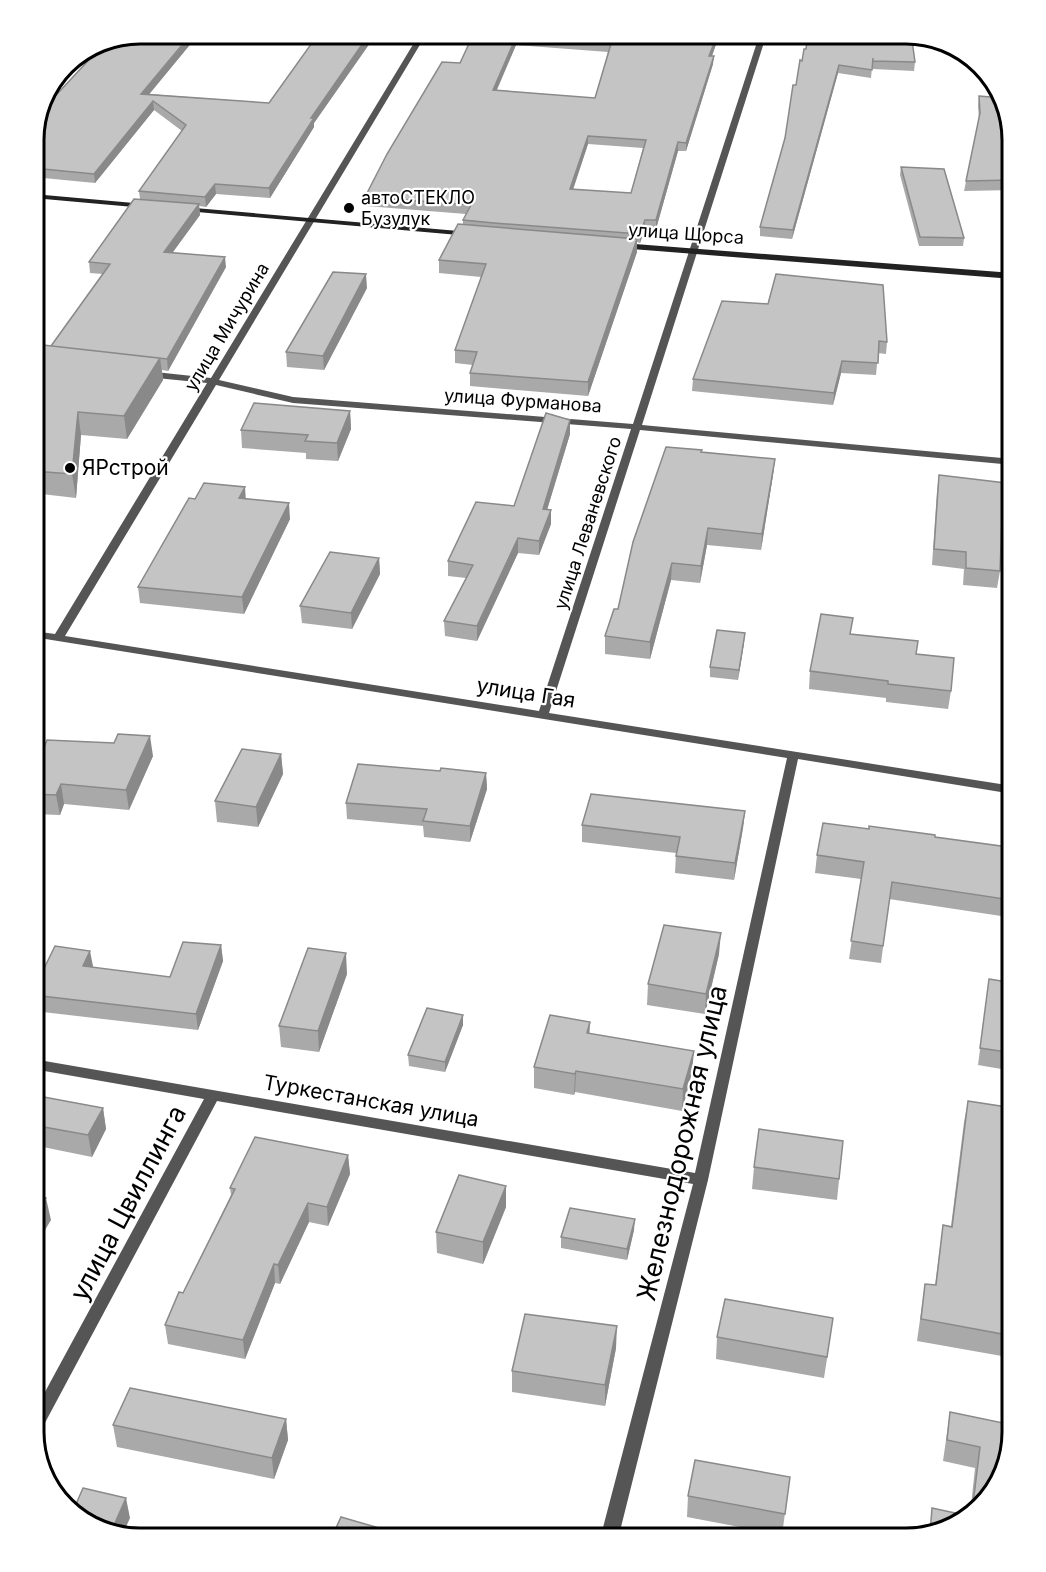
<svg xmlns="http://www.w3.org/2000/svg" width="1046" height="1572" viewBox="0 0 1046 1572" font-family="Inter,sans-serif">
  <rect width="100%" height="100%" fill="#fff"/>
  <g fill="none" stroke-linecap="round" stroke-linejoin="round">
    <path fill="#555" fill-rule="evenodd" d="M420,33H427L219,380L293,397L633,424L760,33H767L642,425L1013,459V465L640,430L549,713L1013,786V794L798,759L708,1180L618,1539H600L693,1184L217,1101L39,1434L34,1436L33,1433V1414L204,1099L33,1069V1059L695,1173L787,758L33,637V631L55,634L207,383L146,377L141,374L146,371L211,378ZM216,385L293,403L631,429L539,711L65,636Z"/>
    <path fill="#222" fill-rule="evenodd" d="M33,194L145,204L149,206L145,208L33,198Z
      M183,207L470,232L474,234L470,236L186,211H183Z
      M622,243L1013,273V279L619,248L618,246Z"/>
  </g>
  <path fill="#a9a9a9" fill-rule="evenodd" d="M139,33H233L226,43L193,41L149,94L269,103L311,44H305V35L377,33L314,123V127L270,198L216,194L206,207L199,206L200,215L172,253L226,267L168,371L162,370L163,380L127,439L81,435L76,498L33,493V350H39L51,346L103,274L90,273L89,262L140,199L139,191L182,131L154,110L95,183L33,177V133L98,51L97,48Z
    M474,33H720L712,56L713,64L686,151H678L656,229L645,228L640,243L637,242V252L588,396L470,386V373L473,365L455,363V350L481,277L439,273V260L463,225V220L466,214L366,206L365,197L460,63ZM516,45L608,52L595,98L497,90ZM588,144L643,148L631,193L573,190Z
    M806,49L915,62L914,71L873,69L872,67L871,78L838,73L792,239L760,236V227L785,138L796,85Z
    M979,96L1013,139V190L964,191L979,119L978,106Z
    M901,167L964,238L963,246H919L900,175Z
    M367,288L324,370L287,367L286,352Z
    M768,304L887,342L886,354L878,353L876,375L841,373L833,405L692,391L693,379Z
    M350,411L351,429L338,461L306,459V453L242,448L241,430Z
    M570,434L547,510H551V524L539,555L518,553L477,641L445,636L444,621L466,578L448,576V561L514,506Z
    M702,453L775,459L773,475L761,550L707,545L700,583L671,580L650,659L605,654V636Z
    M939,475L1013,486V534L1001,533L1000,571L997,588L963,585L964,569L932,565L937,491Z
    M195,499H246L290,519L244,614L140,603L138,587Z
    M379,558L380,574L352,629L302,623L300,606Z
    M851,635L916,654L951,691L948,709L886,702V698L809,689L810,671Z
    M744,643L738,680L710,677V667Z
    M281,754L283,774L258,827L217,822L215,801Z
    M153,756L129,810L64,804L60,815L33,814V775Z
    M440,771L486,773L487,789L470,842L424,837L423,826L347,819L346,803Z
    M745,811L743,828L734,880L675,873L676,853L582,842V825Z
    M869,829L935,837L1004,899L1001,916L889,899L881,963L849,959L861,879L815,873L817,855Z
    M221,945L223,961L198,1030L34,1011L33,991L93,966L92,968L170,977Z
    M719,954L705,1014L647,1005L648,984Z
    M347,974L319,1052L281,1047L279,1026Z
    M989,979L1013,983V1071L978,1065Z
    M463,1015V1025L445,1072L409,1066L408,1055Z
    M590,1033L692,1072L682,1111L575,1092L574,1095L534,1088V1067Z
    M33,1095L103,1108L106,1129L92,1157L33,1145Z
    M968,1101L1013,1108V1358L917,1341L925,1284L935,1285L943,1225L951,1226L964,1122Z
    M843,1141L837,1200L752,1189L754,1167Z
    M348,1155L350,1174L328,1226L309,1222L280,1284L275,1283L245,1359L168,1344L165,1325L183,1293L231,1195L230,1188Z
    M506,1207L483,1264L437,1253L436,1232Z
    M634,1230L627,1260L561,1248V1237Z
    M717,1337L830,1339L824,1378L716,1359Z
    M616,1348L605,1406L512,1392V1371Z
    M950,1412L1013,1425L999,1486L970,1515L975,1468L943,1461Z
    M286,1419L288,1440L274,1479L117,1447L113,1425Z
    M790,1477L782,1535L687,1517L688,1496Z"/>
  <path fill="#898989" d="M193,33V41L142,103L141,94Z
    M226,33H233L226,43L225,34Z
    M370,33H377L314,123V127L270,198L269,188L311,118Z
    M718,33H720L709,64V56Z
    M516,37V45L493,98V90Z
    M714,56L713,64L686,151V143Z
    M839,65L838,73L792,239L793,230Z
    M153,101L154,110L95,183L94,174Z
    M588,136V144L570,198V189Z
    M678,142V151L656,229V220Z
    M215,184L216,194L206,207L205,197Z
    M199,204L200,215L165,263L164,252Z
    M645,220V228L640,243V234Z
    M637,239V252L588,396V382Z
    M225,257L226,267L168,371L167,359Z
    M366,274L367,288L324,370L323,356Z
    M160,358L163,380L127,439L124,416Z
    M842,361L841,373L833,405L834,393Z
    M350,411L351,429L338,461L337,443Z
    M78,412L81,435L76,498L72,474Z
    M570,420V434L543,523V509Z
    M775,459L773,475L761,550L762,534Z
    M245,487L246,502L239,498Z
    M289,503L290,519L244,614L242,597Z
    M551,510V524L539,555V541Z
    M708,528L707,545L700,583L701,566Z
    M518,538V553L477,641V626Z
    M379,558L380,574L352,629L351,613Z
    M672,563L671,580L650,659V642Z
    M745,633L744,643L738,680L739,670Z
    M150,736L153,756L129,810L126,790Z
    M281,754L283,774L258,827L256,807Z
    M486,773L487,789L470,842V826Z
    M61,784L64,804L60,815L56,795Z
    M745,811L743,828L734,880L735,863Z
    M721,933L719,954L705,1014L706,994Z
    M221,945L223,961L198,1030L196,1014Z
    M90,951L93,966L85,982L83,966Z
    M346,953L347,974L319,1052L318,1031Z
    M463,1015V1025L445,1072V1062Z
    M590,1022L589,1043L587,1033Z
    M694,1051L692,1072L682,1111L683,1089Z
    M576,1071L575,1092L574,1095L575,1074Z
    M103,1108L106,1129L92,1157L88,1135Z
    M348,1155L350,1174L328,1226L327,1207Z
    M506,1186V1207L483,1264V1242Z
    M46,1198L51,1220L33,1250V1222Z
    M308,1203L309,1222L280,1284L278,1265Z
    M635,1219L634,1230L627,1260V1249Z
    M274,1264L275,1283L245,1359L243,1340Z
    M617,1326L616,1348L605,1406V1385Z
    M286,1419L288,1440L274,1479L272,1458Z
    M126,1498L130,1518L122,1536L111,1532Z"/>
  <path fill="#c4c4c4" stroke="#898989" stroke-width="1.5" fill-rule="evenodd" d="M139,33H192L141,94L269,103L317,36L305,35L306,33H370L311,118H314L269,188L215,184L205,197L139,191L186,125L153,101L94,174L33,168V133L45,107L100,48H97L105,40Z
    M201,33H226L225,34Z
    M474,33H718L709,56H714L686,143L678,142L656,220H645L640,234L494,223L463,220L471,205L365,197L387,154L442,62L460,63ZM516,37L611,44L595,98L493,90ZM588,136L646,140L631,193L570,189Z
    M808,33H911L915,62L873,61V58L872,70L839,65L793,230L760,227L785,138L793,85H796L800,60L802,61L804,49H806Z
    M979,96L1002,98L1013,139V180L966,181L980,113Z
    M901,167L944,169L964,238L920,237Z
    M134,199L199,204L164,252L225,257L167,359L51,346L110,264L89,262Z
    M458,224L637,239L588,382L470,373L477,352L455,350L486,264L439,260Z
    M333,272L366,274L323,356L286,352Z
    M776,274L883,285L887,342L879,341L878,363L842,361L834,393L693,379L722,301L768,304Z
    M43,345L160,358L124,416L78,412L72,474L33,471V350H39Z
    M254,403L350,411L337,443L305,441L308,435L241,430Z
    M546,413L570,420L543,509L551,510L539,541L518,538L477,626L444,621L473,565L448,561L476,502L514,506Z
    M666,447L702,450L701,452L775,459L762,534L708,528L701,566L672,563L650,642L605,636L614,609H618L633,542Z
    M939,475L1006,483L1007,485L1013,486V518L1002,517L1000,571L966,568V552L934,549Z
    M204,483L245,487L239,498L289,503L242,597L138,587L189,498L195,499Z
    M330,552L379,558L351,613L300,606Z
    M821,614L853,618L850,634L918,641L916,654L954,658L951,691L888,684V681L810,671Z
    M717,630L745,633L739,670L710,667Z
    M118,734L150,736L126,790L61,784L56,795L33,794V775L47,740L114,743Z
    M242,749L281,754L256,807L215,801Z
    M358,764L440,771L441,768L486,773L470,826L423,821L427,809L346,803Z
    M591,794L745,811L735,863L676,856L680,837L582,825Z
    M823,823L869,829V826L935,835V837L1008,847L1004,899L892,882L883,946L851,941L864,862L817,855Z
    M664,925L721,933L706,994L648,984Z
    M183,942L221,945L196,1014L33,995V991L55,946L90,951L83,966L170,977Z
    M308,948L346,953L318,1031L279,1026Z
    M989,979L1013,983V1053L980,1048Z
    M427,1008L463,1015L445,1062L408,1055Z
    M550,1015L590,1022L587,1033L694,1051L683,1089L576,1071L575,1074L534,1067Z
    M33,1095L103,1108L88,1135L33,1125Z
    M968,1101L1013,1108V1336L921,1319L925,1284L936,1285L943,1225L952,1227Z
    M759,1129L843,1141L839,1179L754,1167Z
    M255,1137L348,1155L327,1207L308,1203L278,1265L274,1264L243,1340L165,1325L179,1292L183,1293L235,1189L230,1188Z
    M459,1175L506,1186L483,1242L436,1232Z
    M33,1195L46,1198L33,1222Z
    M570,1208L635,1219L627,1249L561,1237Z
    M725,1299L833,1318L827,1357L717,1337Z
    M525,1314L617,1326L605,1385L512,1371Z
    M130,1388L286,1419L272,1458L113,1425Z
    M950,1412L1013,1425V1433L999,1486L972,1512L980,1447L947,1440Z
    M695,1460L790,1477L785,1514L688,1496Z
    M83,1488L126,1498L111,1532L86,1525L73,1511Z
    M932,1508L969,1516L960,1525L930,1533Z
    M341,1517L417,1539H331Z"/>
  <g fill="#000" stroke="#fff" stroke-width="2">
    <circle cx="349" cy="208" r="6"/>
    <circle cx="70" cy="468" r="6"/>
  </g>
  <g text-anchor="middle" stroke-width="4.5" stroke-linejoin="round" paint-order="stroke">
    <g font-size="18" fill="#000" stroke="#fff" text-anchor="start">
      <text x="361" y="204">автоСТЕКЛО<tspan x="361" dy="21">Бузулук</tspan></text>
    </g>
    <g font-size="18" fill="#000" stroke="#fff">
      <text transform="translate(686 234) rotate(4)" y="6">улица Щорса</text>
      <text transform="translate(227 327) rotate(-59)" y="6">улица Мичурина</text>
      <text transform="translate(523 401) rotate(4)" y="6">улица Фурманова</text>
      <text transform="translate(588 523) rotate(-72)" y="6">улица Леваневского</text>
    </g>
    <g font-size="21" fill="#000" stroke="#fff" text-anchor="start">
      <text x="82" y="475">ЯРстрой</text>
    </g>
    <g font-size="21" fill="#000" stroke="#fff">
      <text transform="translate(526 693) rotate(9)" y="7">улица Гая</text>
      <text transform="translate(371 1101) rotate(10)" y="7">Туркестанская улица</text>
    </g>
    <g font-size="26" fill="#000" stroke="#fff">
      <text transform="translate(682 1143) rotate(-77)" y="9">Железнодорожная улица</text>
      <text transform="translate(128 1203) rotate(-62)" y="9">улица Цвиллинга</text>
    </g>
  </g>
  <path d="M0 0H1046V1572H0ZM140 44H906A96 96 0 0 1 1002 140V1432A96 96 0 0 1 906 1528H140A96 96 0 0 1 44 1432V140A96 96 0 0 1 140 44Z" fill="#fff" fill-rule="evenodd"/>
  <path fill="none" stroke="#000" stroke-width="3" d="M140 44H906A96 96 0 0 1 1002 140V1432A96 96 0 0 1 906 1528H140A96 96 0 0 1 44 1432V140A96 96 0 0 1 140 44Z"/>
</svg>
